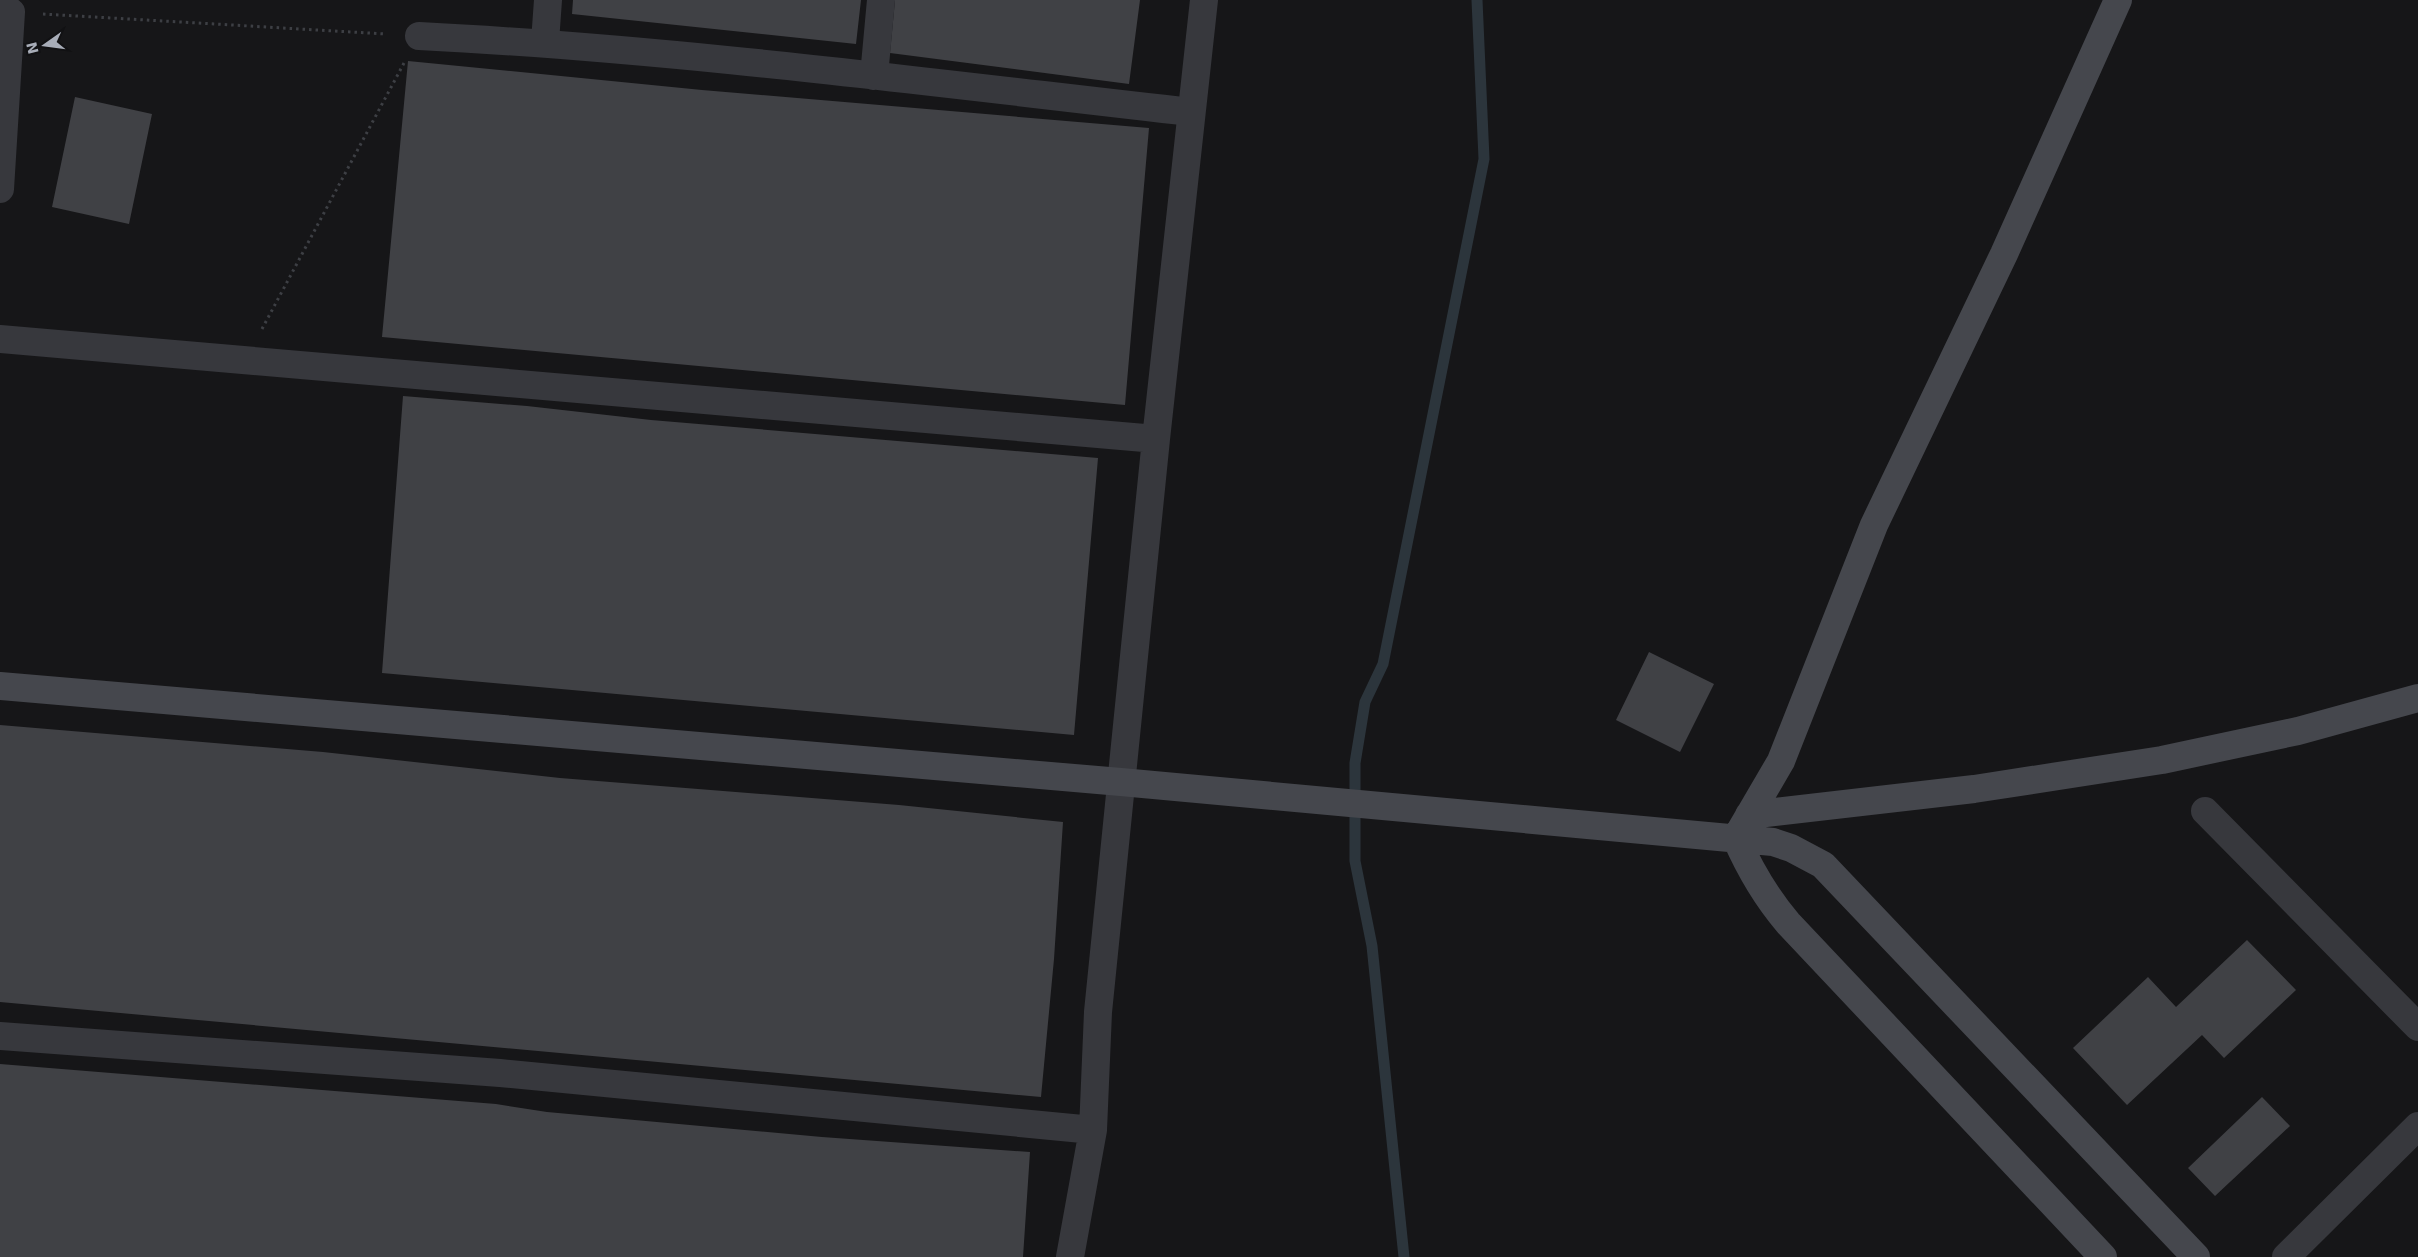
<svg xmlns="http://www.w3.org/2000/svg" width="2418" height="1257" viewBox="0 0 2418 1257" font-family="'DejaVu Sans',sans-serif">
  <rect width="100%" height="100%" fill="#161618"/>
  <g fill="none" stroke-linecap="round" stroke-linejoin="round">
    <path stroke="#2c353c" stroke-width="11" d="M1404,1257L1372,946L1355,861V763L1365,702L1383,664L1484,159L1477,0"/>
  </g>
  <path fill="#404145" d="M573,0H861L856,44L572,14Z
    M895,0H1140L1129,84L890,53Z
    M408,61L702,90L1149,128L1125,405L382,337Z
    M75,97L152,114L129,224L52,207Z
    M403,396L527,406L651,420L1098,458L1074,735L382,673Z
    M1649,652L1714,684L1680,752L1616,720Z
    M0,725L323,752L560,778L899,805L1063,822L1054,959L1041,1097L0,1002Z
    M2247,940L2296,990L2224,1058L2202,1035L2127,1105L2073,1048L2148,977L2176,1007Z
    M0,1064L496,1104L547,1112L822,1137L1030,1152L1023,1257H0Z
    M2262,1097L2290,1126L2215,1196L2188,1168Z"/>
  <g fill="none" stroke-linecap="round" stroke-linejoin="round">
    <path stroke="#3d3f44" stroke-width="3" stroke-dasharray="2.5 4" stroke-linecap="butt" d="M43,14L386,34
      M262,329L404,63"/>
    <path stroke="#37383d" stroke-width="28" d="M0,4L11,12L0,189
      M419,36C677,49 934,83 1191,112
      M545,42L548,0
      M874,76L881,0
      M0,339L1156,439
      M2205,811L2418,1027
      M0,1036L500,1073L1093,1130
      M1070,1257L1093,1130L1098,1012L1156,439L1204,0
      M2286,1257L2418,1126"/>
    <path stroke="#45474d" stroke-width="28" d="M0,686L1121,782L1773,842L1791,848L1823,865L2196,1257
      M1749,815L1974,789L2162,760L2298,731L2418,698
      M1736,838L1781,761L1874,525L2004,254L2118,0
      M1736,838C1750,870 1765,896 1788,923L2103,1257"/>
  </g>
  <g transform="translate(45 45) rotate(256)" stroke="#111113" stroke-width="4" paint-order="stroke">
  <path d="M0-4L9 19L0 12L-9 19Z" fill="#a8adb8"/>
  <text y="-8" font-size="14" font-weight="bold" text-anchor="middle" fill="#a8adb8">N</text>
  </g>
</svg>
